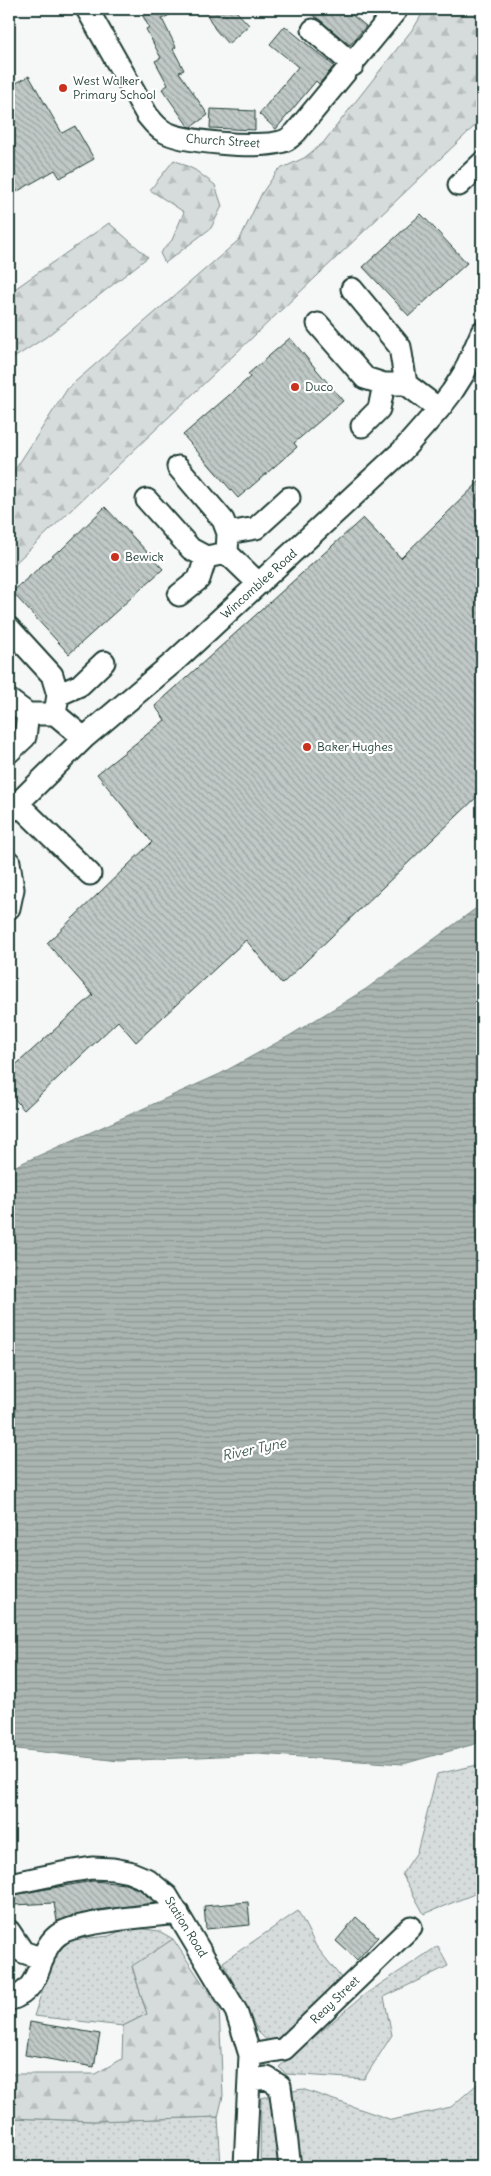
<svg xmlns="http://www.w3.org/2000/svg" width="491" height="2176" viewBox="0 0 491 2176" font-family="Delius,sans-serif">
  <defs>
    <pattern id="grass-dots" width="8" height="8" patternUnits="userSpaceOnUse" patternTransform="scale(1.25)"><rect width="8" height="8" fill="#d6dcdb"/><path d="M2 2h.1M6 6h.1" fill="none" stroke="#b7bebd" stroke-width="1.8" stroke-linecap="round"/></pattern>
    <pattern id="forest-firs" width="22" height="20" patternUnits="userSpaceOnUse" patternTransform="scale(1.25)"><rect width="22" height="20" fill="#d6dcdb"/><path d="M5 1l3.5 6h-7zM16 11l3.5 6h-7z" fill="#b7bebd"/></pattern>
    <pattern id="water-rules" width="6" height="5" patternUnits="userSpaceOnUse" patternTransform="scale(1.25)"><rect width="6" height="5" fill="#aab5b1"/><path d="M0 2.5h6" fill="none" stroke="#8a9491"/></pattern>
    <pattern id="building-back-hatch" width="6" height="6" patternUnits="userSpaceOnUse" patternTransform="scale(1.25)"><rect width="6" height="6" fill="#c0c9c6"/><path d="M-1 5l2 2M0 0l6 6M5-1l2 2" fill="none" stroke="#9ba4a2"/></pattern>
  </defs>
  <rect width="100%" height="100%" fill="#f6f7f7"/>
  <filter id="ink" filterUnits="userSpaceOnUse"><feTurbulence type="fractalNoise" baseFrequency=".02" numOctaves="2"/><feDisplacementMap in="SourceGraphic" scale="10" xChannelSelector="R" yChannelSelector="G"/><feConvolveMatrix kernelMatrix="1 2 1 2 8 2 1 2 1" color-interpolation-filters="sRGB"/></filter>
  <g filter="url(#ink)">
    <path fill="url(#grass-dots)" stroke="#7a8c88" d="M482,1764V1891L424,1914L402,1874L417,1852L437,1774Z
      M298,1911L316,1946L342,1979L283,2039L271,2044L258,2032L223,1962Z
      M137,1928L159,1931L173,1939L132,1967L147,2014L123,2026L34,2016L55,1951L71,1940L109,1936L120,1931Z
      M438,1946L448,1966L384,1997L392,2035L364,2079L286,2074L279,2067L364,1995Z
      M482,2080V2167H260L261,2098L302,2089L392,2120L451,2107Z
      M218,2117L221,2167H9V2118L94,2121Z"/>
    <path fill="url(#forest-firs)" stroke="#7a8c88" d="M425,9H482V119L9,569V479L68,388L240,239L262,193L278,170L304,158L323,143L415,26Z
      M174,160L195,170L215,185L222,206L211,228L165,263L160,253L172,240L184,212L150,190Z
      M109,223L148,257L46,337L9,361V293Z
      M173,1939L219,2008L223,2096L218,2117L94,2121L9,2118V2074H95L122,2059L123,2026L147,2014L132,1966Z"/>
    <path fill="url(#water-rules)" stroke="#72857f" d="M482,904V1742L403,1764L258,1754L119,1761L9,1748V1169L220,1074L289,1036L366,989Z"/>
    <path fill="url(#building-back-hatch)" stroke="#1f3d34" d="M139,9H180L162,19L176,47L173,49L184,70L179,72L208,115L191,127L188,126L162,89L168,85L155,61L161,58L146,29L149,27Z
      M204,9H234L249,25L228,44L215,29Z
      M304,9H345L366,26L350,45L321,21Z
      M285,26L334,66L319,84L316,81L276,129L259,114L298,67L270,44Z
      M29,76L62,133L75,126L94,159L60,178L55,170L9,196V87Z
      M211,109L255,111V130L210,128Z
      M421,214L467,263L409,316L363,267Z
      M290,338L343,401L294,443L297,447L238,498L183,435L250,377L248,374Z
      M482,479V792L282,984L246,940L136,1042L118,1021L24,1110L9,1092V1071L93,995L47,943L152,842L97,774L165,720L155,706L363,518L401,558Z
      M105,507L163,569L69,654L12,592L59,550L60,551Z
      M93,1881L125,1884L140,1890L155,1903L97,1910L57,1921L54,1903L14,1905L12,1895Z
      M248,1902L250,1925L206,1929L204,1906Z
      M356,1917L378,1937L357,1960L336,1941Z
      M30,2022L100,2034L94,2067L25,2055Z"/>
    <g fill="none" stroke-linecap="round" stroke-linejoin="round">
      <defs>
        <path id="minor" d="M87,9L147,115C152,121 156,127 163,131C182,143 259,148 280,142C287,141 291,137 296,132L397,9
          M313,30L353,65
          M459,185L482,163
          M352,289L400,347L406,384L439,409
          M318,324L365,378L384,384H406
          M362,426L379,409L384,384
          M178,467L223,520L228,533L227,553L259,584
          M147,500L191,549L206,557L227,553
          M228,533L256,528L289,498
          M179,595L199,579L206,557
          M9,628L52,675L58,695L55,714L84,738
          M58,695L80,685L104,662
          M9,700L28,714H55
          M9,752L25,737L28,714
          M18,804L90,874
          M9,812L84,738L175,661L402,451L439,409L452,392L464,373L482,332
          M9,862L13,889L9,908
          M14,1883L67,1872L92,1868L113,1869L129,1872L146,1879L167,1896L236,2011L243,2032L250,2055L245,2167
          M9,1931L23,1952L43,1959
          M9,2000C48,1987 34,1949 61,1933C80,1921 152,1916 178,1913
          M250,2055L284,2049L411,1927
          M250,2080L267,2078L280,2086L290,2167"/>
      </defs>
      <use href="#minor" stroke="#1f3d34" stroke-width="25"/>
      <use href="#minor" stroke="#fff" stroke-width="21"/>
    </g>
  </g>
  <g fill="#c8321e" stroke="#fff" stroke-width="2">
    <circle cx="63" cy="88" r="5"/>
    <circle cx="295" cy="387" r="5"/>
    <circle cx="115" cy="557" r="5"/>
    <circle cx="307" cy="747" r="5"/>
  </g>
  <g text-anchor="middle" stroke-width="4.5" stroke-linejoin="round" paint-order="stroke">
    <g font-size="12" fill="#1f3d34" stroke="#fff" text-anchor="start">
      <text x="73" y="85">West Walker<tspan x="73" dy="14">Primary School</tspan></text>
      <text x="305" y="391">Duco</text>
      <text x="125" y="561">Bewick</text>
      <text x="317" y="751">Baker Hughes</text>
    </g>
    <g font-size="12" fill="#1f3d34" stroke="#fff">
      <text transform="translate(223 141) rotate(4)" y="4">Church Street</text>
      <text transform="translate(259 584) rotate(-42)" y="4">Wincomblee Road</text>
      <text transform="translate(186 1927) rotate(58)" y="4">Station Road</text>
      <text transform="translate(335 2000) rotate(-44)" y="4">Reay Street</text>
    </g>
    <g font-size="14" font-style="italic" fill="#49615a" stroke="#fff">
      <text transform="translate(254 1449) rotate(-12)" y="5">River Tyne</text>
    </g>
  </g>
  <rect width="491" height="2176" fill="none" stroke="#fff" stroke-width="30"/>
  <rect x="15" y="15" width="461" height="2146" fill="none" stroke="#1f3d34" stroke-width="2" filter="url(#ink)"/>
</svg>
